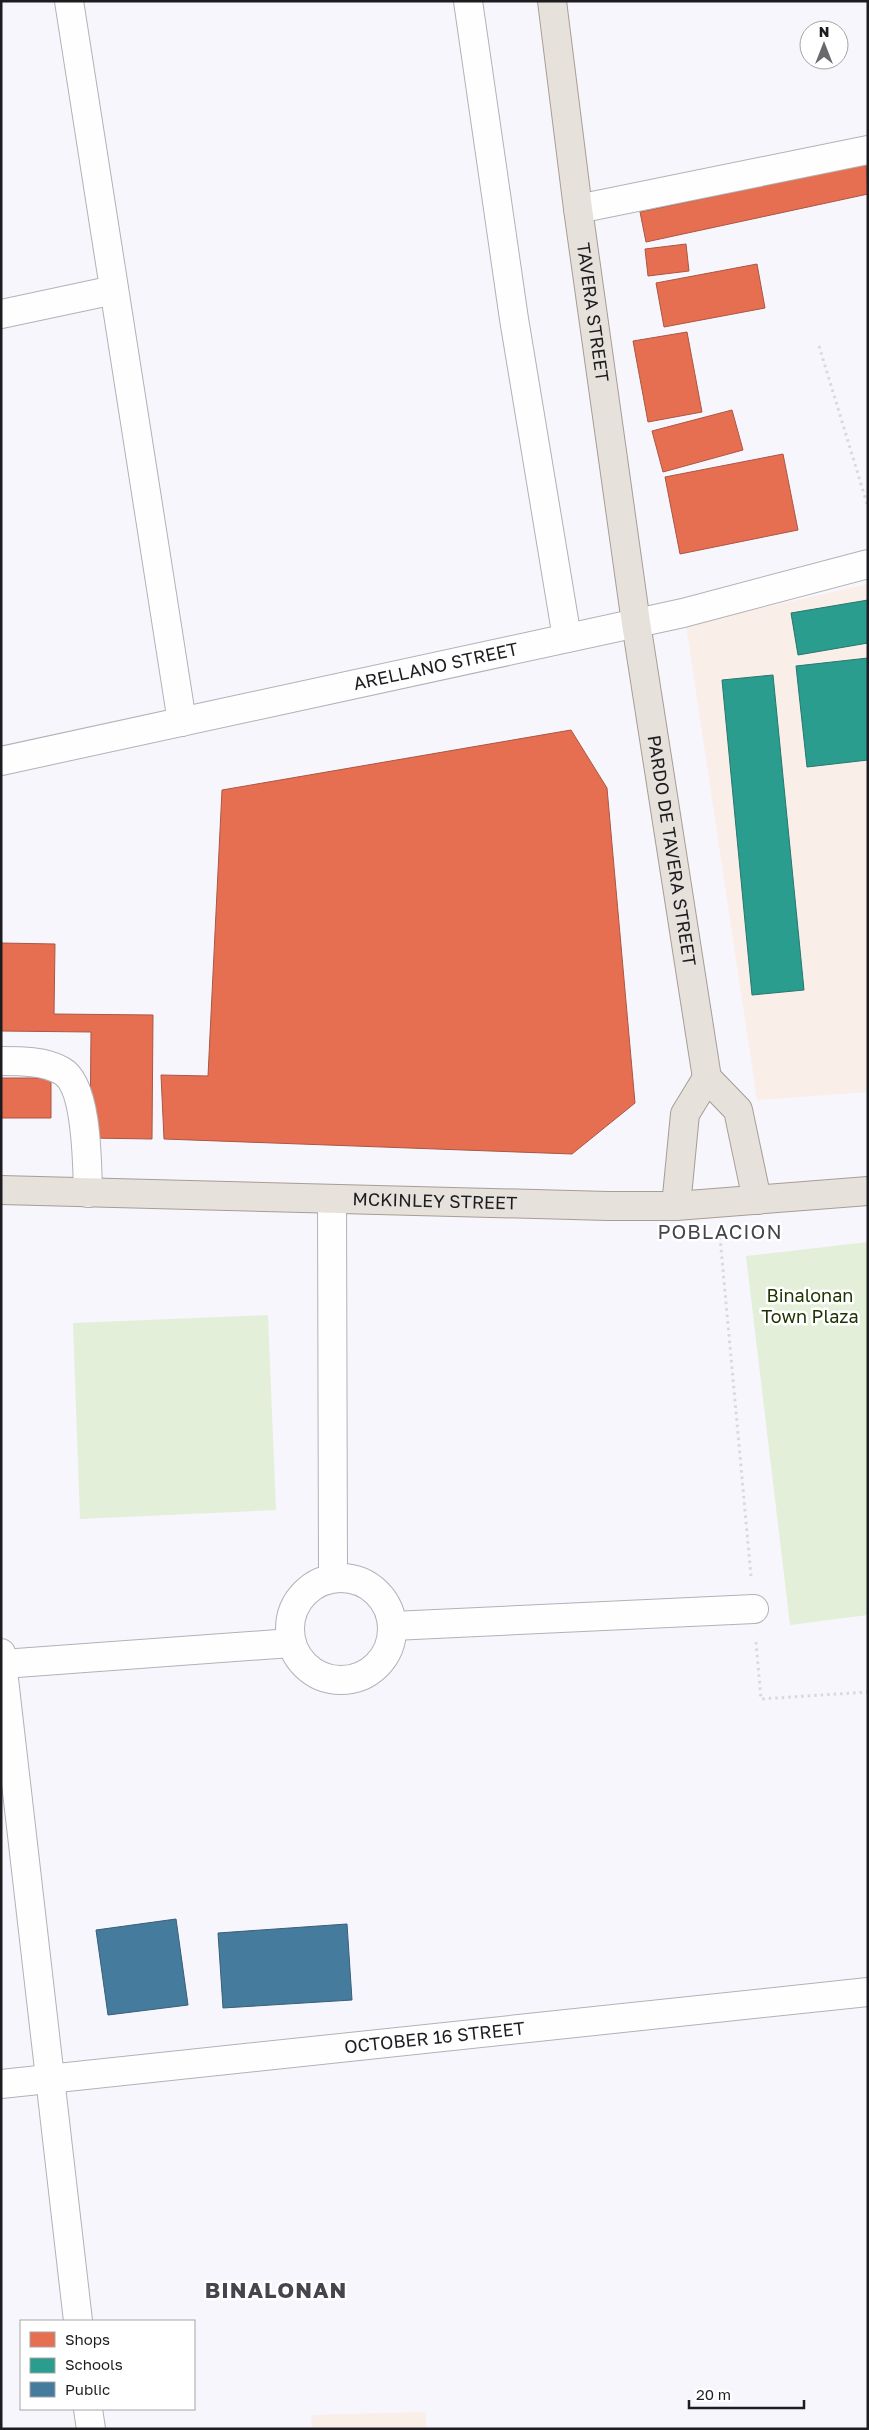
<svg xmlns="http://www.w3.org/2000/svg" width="869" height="2430" viewBox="0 0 869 2430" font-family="'Golos Text',sans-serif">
  <rect width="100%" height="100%" fill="#f7f6fc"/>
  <path fill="#f9eee8" d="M868,584V1092L757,1100L686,625Z
    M426,2412V2429H312L311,2415Z"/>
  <path fill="#e4efda" d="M868,1242V1615L790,1625L746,1256Z
    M268,1315L276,1510L80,1519L73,1323Z"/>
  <path fill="#e76f51" stroke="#aa5643" d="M866,164L868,194L646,242L640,212Z
    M686,244L689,271L648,276L645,249Z
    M757,264L765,308L664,327L656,283Z
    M687,332L702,412L648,422L633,341Z
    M732,410L743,450L663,472L652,431Z
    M783,454L798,530L680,554L665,477Z
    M571,730L607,788L635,1103L572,1154L164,1139L161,1075L208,1076L222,790Z
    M1,943L55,944L54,1014L153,1015L152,1139L90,1138L91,1032L1,1031Z
    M1,1078H51V1118H1Z"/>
  <path fill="#2a9d8f" stroke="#26776e" d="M868,600V643L798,655L791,613Z
    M868,658V760L807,767L796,666Z
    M773,675L804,990L752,995L722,680Z"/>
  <path fill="#457b9d" stroke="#395f78" d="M176,1919L188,2005L108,2015L96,1930Z
    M347,1924L352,2000L223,2008L218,1933Z"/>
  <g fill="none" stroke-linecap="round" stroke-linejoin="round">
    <defs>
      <g id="minor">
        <path d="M69,1L182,722"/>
        <path d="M468,1L514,319L567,638"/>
        <path d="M578,209L868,150"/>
        <path d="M1,314L114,290"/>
        <path id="s1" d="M1,761L683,613L868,564"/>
        <path d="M1,1061C21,1061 45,1061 62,1071C88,1086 87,1165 88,1193"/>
        <path d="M332,1200L333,1578"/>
        <circle cx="341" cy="1629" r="51"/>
        <path d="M393,1626L754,1609"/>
        <path d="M1,1653L78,2321"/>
        <path d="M3,1664L291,1643"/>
        <path id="s2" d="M1,2084L868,1992"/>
        <path d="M88,2409L91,2429"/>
      </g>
      <g id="major">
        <path id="s3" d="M552,1L578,209L636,623L707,1078L738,1110L757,1200"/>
        <path id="s4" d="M1,1190L608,1206H676L868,1191"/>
        <path d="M676,1206L685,1114L707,1078"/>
      </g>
    </defs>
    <use href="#minor" stroke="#b2b2b6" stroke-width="30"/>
    <use href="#major" stroke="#a79d94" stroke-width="30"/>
    <path stroke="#d9d9db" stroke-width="3" stroke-dasharray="2.5 4" stroke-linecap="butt" d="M819,346L868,507
      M720,1237L751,1576
      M756,1642L761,1699L868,1692"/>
    <use href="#minor" stroke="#fefeff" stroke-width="28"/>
    <use href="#major" stroke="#e6e1db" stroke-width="28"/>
  </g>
  <g text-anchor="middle" stroke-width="5" stroke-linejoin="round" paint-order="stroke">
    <g font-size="18" fill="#1d1d21" stroke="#fff">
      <text dy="6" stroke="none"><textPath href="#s3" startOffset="314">TAVERA STREET</textPath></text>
      <text dy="6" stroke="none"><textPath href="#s1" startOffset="445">ARELLANO STREET</textPath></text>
      <text dy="6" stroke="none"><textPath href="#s3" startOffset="858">PARDO DE TAVERA STREET</textPath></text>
      <text dy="6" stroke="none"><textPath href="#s4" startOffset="434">MCKINLEY STREET</textPath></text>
      <text dy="6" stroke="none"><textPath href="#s2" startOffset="436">OCTOBER 16 STREET</textPath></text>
    </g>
    <g font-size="18" fill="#203401" stroke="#fff">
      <text x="810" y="1302">Binalonan<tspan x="810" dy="21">Town Plaza</tspan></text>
    </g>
    <g font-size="20" letter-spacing="1" fill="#46454d" stroke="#fff">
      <text x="720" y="1239">POBLACION</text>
    </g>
    <g font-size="22" font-weight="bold" letter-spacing="1" fill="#46454d" stroke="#fff">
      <text x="276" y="2298">BINALONAN</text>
    </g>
  </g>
  <rect width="869" height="2430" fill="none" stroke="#1d1d21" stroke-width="5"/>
  <rect x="20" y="2320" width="175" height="90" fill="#ffffff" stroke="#a5a5a6"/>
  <rect x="30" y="2332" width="25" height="15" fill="#e76f51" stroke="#a5a5a6"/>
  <text x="65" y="2345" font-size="15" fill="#1d1d21">Shops</text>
  <rect x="30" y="2358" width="25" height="15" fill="#2a9d8f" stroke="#a5a5a6"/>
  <text x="65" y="2370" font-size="15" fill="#1d1d21">Schools</text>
  <rect x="30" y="2382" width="25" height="15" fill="#457b9d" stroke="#a5a5a6"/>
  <text x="65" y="2395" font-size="15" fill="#1d1d21">Public</text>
  <g transform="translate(824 45)"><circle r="24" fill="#ffffff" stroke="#a5a5a6"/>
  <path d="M0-4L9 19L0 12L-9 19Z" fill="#69696e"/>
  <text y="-8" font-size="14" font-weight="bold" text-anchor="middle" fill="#1d1d21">N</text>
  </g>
  <path d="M689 2400v8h115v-8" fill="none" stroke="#1d1d21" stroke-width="2.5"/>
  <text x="696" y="2400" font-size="15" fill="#1d1d21" stroke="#ffffff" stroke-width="4" paint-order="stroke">20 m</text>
</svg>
